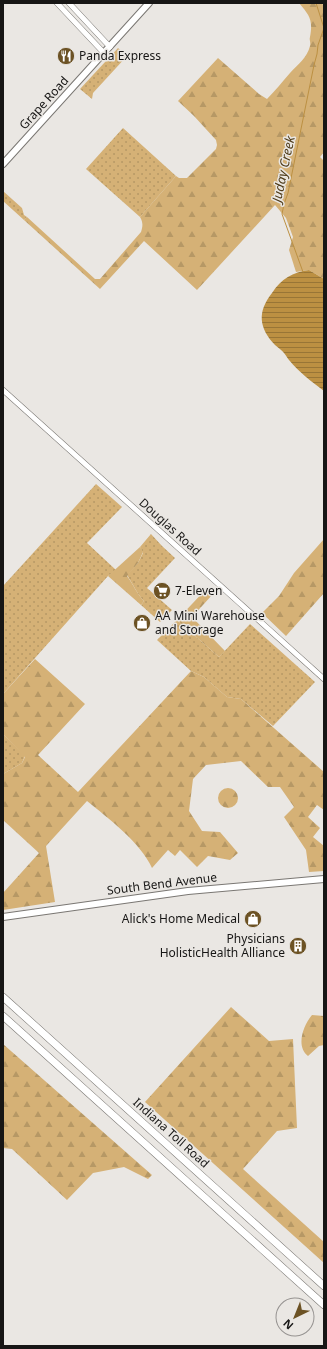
<svg xmlns="http://www.w3.org/2000/svg" width="327" height="1349" viewBox="0 0 327 1349" font-family="'Noto Sans',sans-serif">
  <defs>
    <pattern id="grass-dots" width="8" height="8" patternUnits="userSpaceOnUse"><rect width="8" height="8" fill="#d5b176"/><path d="M2 2h.1M6 6h.1" fill="none" stroke="#b69865" stroke-width="1.8" stroke-linecap="round"/></pattern>
    <pattern id="forest-firs" width="22" height="20" patternUnits="userSpaceOnUse"><rect width="22" height="20" fill="#d5b176"/><path d="M5 1l3.5 6h-7zM16 11l3.5 6h-7z" fill="#b69865"/></pattern>
    <pattern id="water-rules" width="6" height="5" patternUnits="userSpaceOnUse"><rect width="6" height="5" fill="#bc9042"/><path d="M0 2.5h6" fill="none" stroke="#987536"/></pattern>
  </defs>
  <rect width="100%" height="100%" fill="#eae7e3"/>
  <path fill="url(#grass-dots)" d="M118,48L127,56L93,93L92,99L80,89Z
    M123,128L176,176L140,217L86,169Z
    M3,191L22,208L24,215L27,217L24,220L3,201Z
    M96,484L122,507L87,543L116,570L108,576L3,694V586Z
    M151,534L162,546L175,558L147,588L172,610L160,622L141,605L144,601C137,594 133,584 127,575L138,563L143,553L140,547Z
    M177,620L219,657L250,624L315,682L273,726L241,699L227,697L204,677L191,671L157,640Z
    M3,734L25,756L22,763L3,774Z"/>
  <path fill="url(#forest-firs)" d="M299,3H322L324,7V152L320,157L324,161V279L309,270L296,272L289,250L293,237L286,218L275,205L197,290L144,241L100,289L24,220L27,217L95,279H100L141,232C143,226 143,222 140,217L176,176L179,178H187L216,149L217,145L216,140L194,116L178,101L218,58L259,94L267,99C275,91 282,82 290,73C298,64 307,58 310,46C311,42 309,40 310,37C313,20 310,16 299,3Z
    M324,539V593L286,636L262,613L279,596L294,573Z
    M140,547L143,552L138,563L127,576C133,584 137,594 144,601L141,605L108,576Z
    M207,588L213,594L192,617L225,651L219,657L177,620Z
    M35,659L85,704L38,755L78,792L191,671L204,677L227,697L241,699L324,772V810L317,805L308,817L320,828L313,837L324,846V871L309,872L306,850L284,817L294,807L280,787H268L241,761L206,765L193,779L189,811L202,831L220,832L238,853L230,860L208,856L197,867L180,850L175,856L168,850L152,868C141,843 108,818 87,801L46,846L55,902L3,910V893L39,853L3,820V774L22,763L25,757L3,734V694Z
    M218 798a10 10 0 1 1 20 0a10 10 0 1 1-20 0Z
    M231,1007L269,1041L293,1039L297,1128L277,1131L243,1169L324,1242V1263L145,1102Z
    M312,1015L324,1016V1045L319,1046L308,1056C295,1046 304,1024 312,1015Z
    M3,1044L152,1175L148,1179L124,1167L93,1173L67,1200L12,1149L3,1148Z"/>
  <path fill="url(#water-rules)" d="M309,270L324,279V391C312,382 299,372 289,360C287,358 286,355 284,353C282,350 278,348 275,345C259,328 257,312 272,293C281,279 293,272 309,270Z"/>
  <g fill="none" stroke-linecap="round" stroke-linejoin="round">
    <path stroke="#bc9042" stroke-width="1" d="M303,272L282,214L284,204L288,193L314,65L317,54L318,45L324,28L316,3"/>
    <defs>
      <path id="minor" d="M57,3L104,53
        M69,3L110,47
        M3,390L324,679"/>
      <path id="major" d="M3,164L149,3
        M3,917L188,891L324,879"/>
      <path id="highway" d="M3,997L324,1286
        M3,1016L324,1305"/>
    </defs>
    <use href="#minor" stroke="#7a7773" stroke-width="6"/>
    <use href="#major" stroke="#7a7773" stroke-width="8"/>
    <use href="#highway" stroke="#7a7773" stroke-width="8"/>
    <use href="#minor" stroke="#fff" stroke-width="5"/>
    <use href="#major" stroke="#fff" stroke-width="6"/>
    <use href="#highway" stroke="#fff" stroke-width="7"/>
  </g>
  <defs>
    <symbol id="restaurant-disc" viewBox="-11 -11 22 22"><circle r="9.5" fill="#6c5224" stroke="#eae7e3"/><path d="M-5-6h1v4h1v-4h1v4h1v-4h1v5L-1.5 .5V6h-2V.5L-5-1ZM5-6V6H3V1.5H1.5Q1.5-4 5-6Z" fill="#fff"/></symbol>
    <symbol id="supermarket-disc" viewBox="-11 -11 22 22"><circle r="9.5" fill="#6c5224" stroke="#eae7e3"/><path d="M-6-5.5h2.5l.6 2H6L4.5 2H-2.5L-4.4-4H-6ZM-1.5 3.2a1.3 1.3 0 1 0 .1 0ZM3 3.2a1.3 1.3 0 1 0 .1 0Z" fill="#fff"/></symbol>
    <symbol id="shop-disc" viewBox="-11 -11 22 22"><circle r="9.5" fill="#6c5224" stroke="#eae7e3"/><path d="M-5-2.5h2.3a2.7 3.5 0 0 1 5.4 0H5L5.5 6h-11ZM-1.5-2.5h3a1.5 2.3 0 0 0-3 0Z" fill="#fff"/></symbol>
    <symbol id="building-disc" viewBox="-11 -11 22 22"><circle r="9.5" fill="#6c5224" stroke="#eae7e3"/><path d="M-4-6H4V6H1V3H-1V6H-4ZM-2.5-4.3h1.7v1.8h-1.7ZM.8-4.3h1.7v1.8H.8ZM-2.5-1h1.7V.8h-1.7ZM.8-1h1.7V.8H.8Z" fill="#fff"/></symbol>
  </defs>
  <g fill-rule="evenodd">
    <use href="#restaurant-disc" x="56" y="46" width="20" height="20"/>
    <use href="#supermarket-disc" x="152" y="581" width="20" height="20"/>
    <use href="#shop-disc" x="132" y="613" width="20" height="20"/>
    <use href="#shop-disc" x="243" y="909" width="20" height="20"/>
    <use href="#building-disc" x="288" y="936" width="20" height="20"/>
  </g>
  <g text-anchor="middle" stroke-width="3" stroke-linejoin="round" paint-order="stroke">
    <g font-size="12" fill="#171615" stroke="#eae7e3" text-anchor="start">
      <text x="79" y="60">Panda Express</text>
      <text x="175" y="595">7-Eleven</text>
      <text x="155" y="620">AA Mini Warehouse<tspan x="155" dy="14">and Storage</tspan></text>
      <text x="240" y="923" text-anchor="end">Alick's Home Medical</text>
      <text x="285" y="943" text-anchor="end">Physicians<tspan x="285" dy="14">HolisticHealth Alliance</tspan></text>
    </g>
    <g font-size="12" fill="#171615" stroke="#eae7e3">
      <text transform="translate(44 103) rotate(-48)" y="4">Grape Road</text>
      <text transform="translate(170 527) rotate(42)" y="4">Douglas Road</text>
      <text transform="translate(162 884) rotate(-7)" y="4">South Bend Avenue</text>
      <text transform="translate(171 1133) rotate(42)" y="4">Indiana Toll Road</text>
    </g>
    <g font-size="13" font-style="italic" fill="#4e3b19" stroke="#eae7e3">
      <text transform="translate(283 169) rotate(-78)" y="5">Juday Creek</text>
    </g>
  </g>
  <rect width="327" height="1349" fill="none" stroke="#171615" stroke-width="8"/>
  <g transform="translate(295 1317) rotate(223)"><circle r="19" fill="#eae7e3" stroke="#969391"/>
  <path d="M0-3L7 15L0 10L-7 15Z" fill="#6c5224"/>
  <text y="-6" font-size="11" font-weight="bold" text-anchor="middle" fill="#171615">N</text>
  </g>
</svg>
